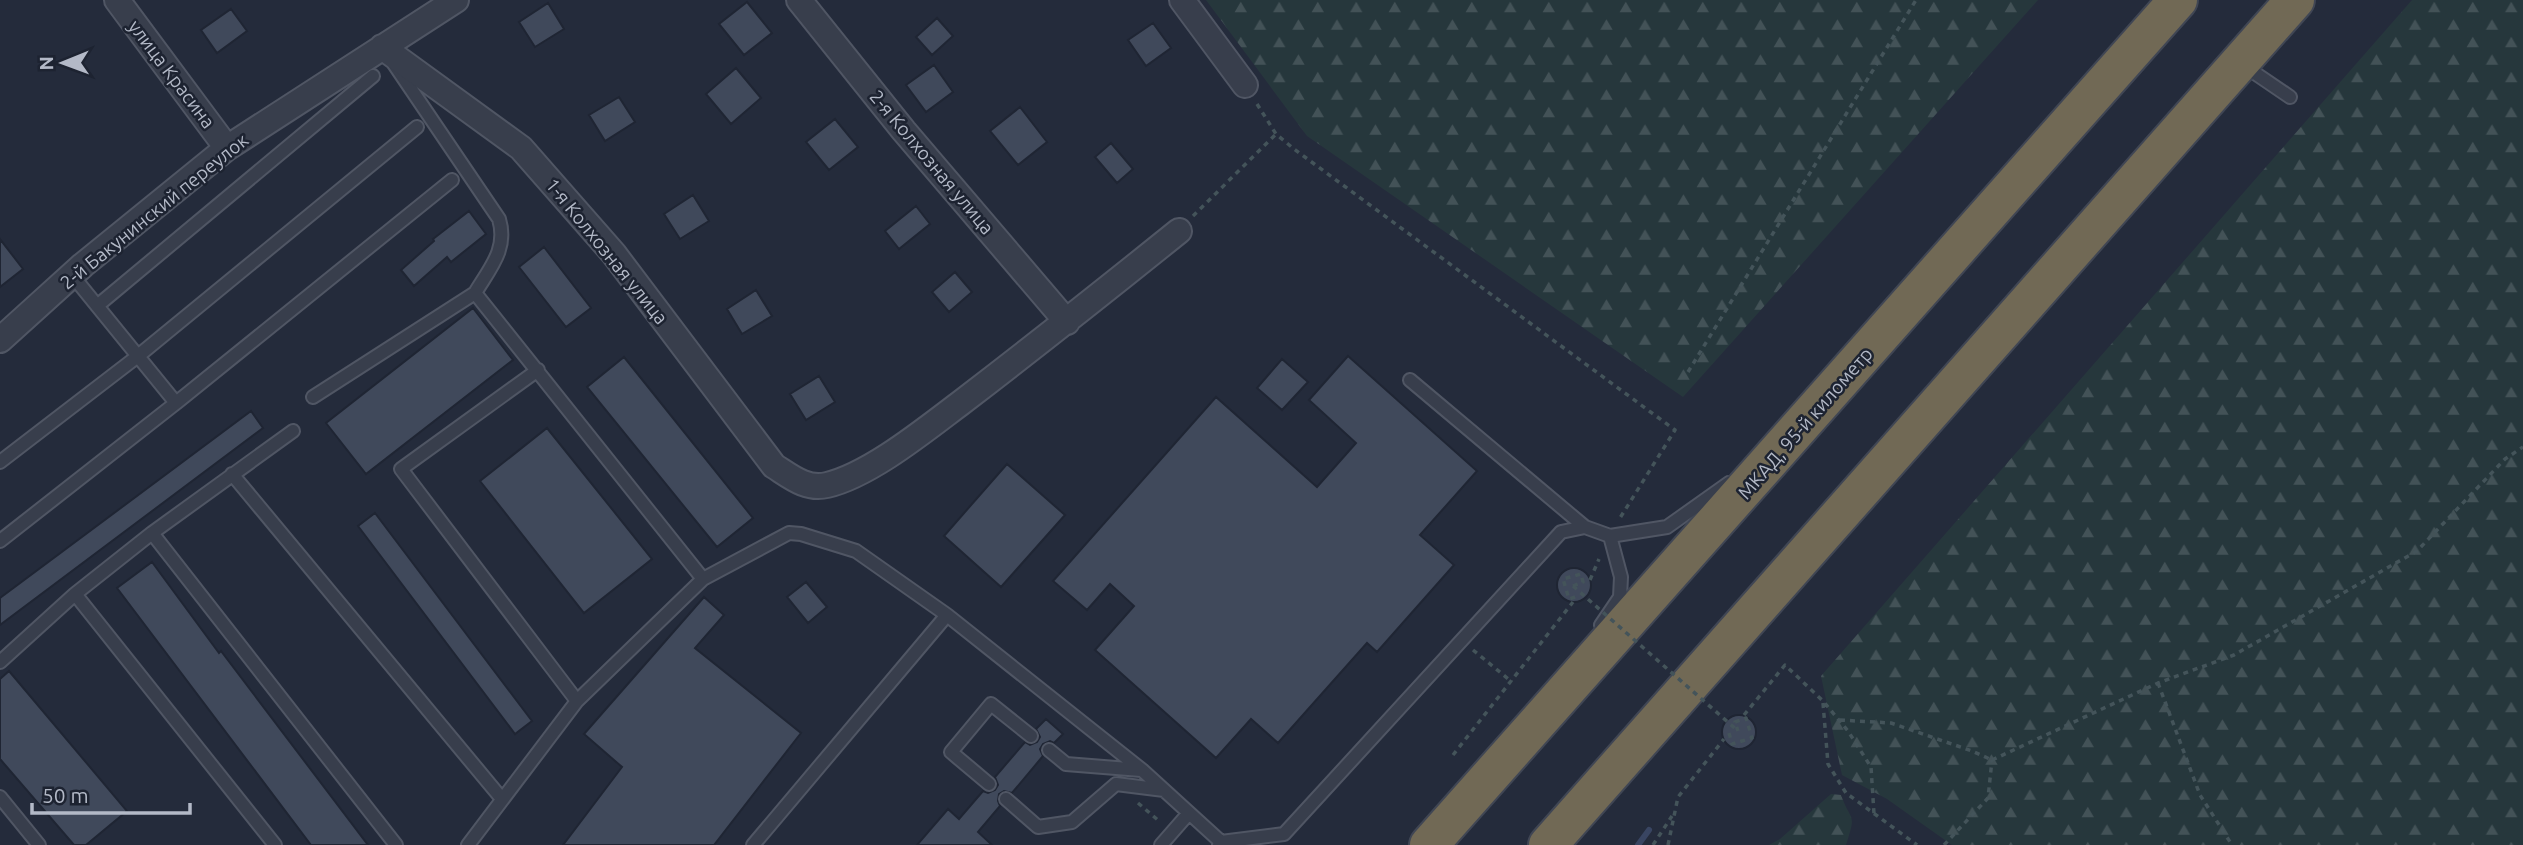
<svg xmlns="http://www.w3.org/2000/svg" width="2523" height="845" viewBox="0 0 2523 845" font-family="Ubuntu,sans-serif">
  <defs>
    <pattern id="forest-firs" width="22" height="20" patternUnits="userSpaceOnUse" patternTransform="scale(1.75)"><rect width="22" height="20" fill="#26373c"/><path d="M5 1l3.5 6h-7zM16 11l3.5 6h-7z" fill="#435257"/></pattern>
  </defs>
  <rect width="100%" height="100%" fill="#242b3b"/>
  <path fill="url(#forest-firs)" d="M1206,0H2038L1683,397L1307,136Z
    M2412,0H2523V845H1952L1887,799L1842,775L1821,676Z
    M1831,794L1841,795C1851,823 1857,811 1846,845H1769L1780,839Z"/>
  <g fill="none" stroke-linecap="round" stroke-linejoin="round">
    <path stroke="#394562" stroke-width="6" d="M1638,845L1649,830"/>
  </g>
  <path fill="#40495b" stroke="#1f2533" stroke-width="2" d="M747,2L772,33L744,55L719,24Z
    M548,3L564,29L535,47L519,22Z
    M231,9L247,31L217,53L201,30Z
    M937,18L953,36L932,55L916,37Z
    M1153,23L1171,48L1146,66L1128,40Z
    M934,65L953,92L926,112L906,85Z
    M736,68L761,98L731,124L706,94Z
    M619,97L635,122L605,141L589,115Z
    M1020,107L1047,142L1018,165L990,131Z
    M835,119L858,147L829,170L806,142Z
    M1111,143L1133,169L1117,183L1095,157Z
    M693,195L709,221L680,239L664,214Z
    M916,206L930,224L899,249L885,231Z
    M469,211L486,234L451,262L447,257L414,286L401,270L434,241L433,239Z
    M0,239L23,269L0,287Z
    M544,247L591,308L566,327L519,267Z
    M955,272L972,292L949,312L932,292Z
    M756,290L772,316L742,334L727,309Z
    M473,308L513,360L366,474L326,423Z
    M1348,356L1477,471L1420,535L1454,565L1377,652L1367,643L1278,743L1251,719L1216,758L1095,650L1134,606L1110,584L1087,610L1053,581L1216,397L1317,487L1356,443L1309,400Z
    M624,357L753,518L717,547L587,387Z
    M1282,359L1308,382L1282,410L1257,388Z
    M819,376L835,402L806,420L790,394Z
    M251,411L263,428L0,625V598Z
    M547,428L652,559L584,613L480,481Z
    M1007,464L1065,515L1001,587L944,536Z
    M375,513L532,721L515,734L358,526Z
    M152,562L219,653L221,651L368,845H311L117,588Z
    M1557 585a17 17 0 1 1 34 0a17 17 0 1 1-34 0Z
    M806,582L827,607L808,623L787,597Z
    M704,597L724,615L695,648L801,733L714,845H563L622,767L584,734Z
    M9,671L127,811L86,845H74L0,759V679Z
    M1722 732a17 17 0 1 1 34 0a17 17 0 1 1-34 0Z
    M1046,719L1063,734L1054,743L1050,741L1043,744L1040,749L1043,756L1012,793L1004,791L999,794L998,801L1000,806L978,832L992,845H917L948,809L959,819L983,791L988,793L995,790L998,785L995,777L1025,742L1030,745L1037,742L1040,737L1036,729Z"/>
  <g fill="none" stroke-linecap="round" stroke-linejoin="round">
    <defs>
      <path id="lane" d="M394,64L499,219C508,249 490,268 475,293
        M2243,65L2290,97
        M97,306L373,76
        M538,370L401,469L577,701
        M1410,380L1585,527
        M313,397L475,293L703,579
        M176,403L452,180
        M0,462L138,356L417,127
        M232,474L502,799
        M152,533L396,845
        M0,541L176,403L72,275
        M75,594L275,845
        M1601,625L1620,597L1621,577L1610,536L1667,527L1729,483
        M0,662L75,594L152,533L293,431
        M1049,750L1066,764L1141,770
        M989,784L951,752L991,704L1031,736
        M0,797L39,845
        M1006,799L1038,827L1072,822L1116,784L1164,790
        M468,845L577,701L703,579L789,533L801,534L856,551L947,615L1142,770L1221,842
        M753,845L947,615
        M1161,845L1189,813
        M1219,845L1221,842L1284,834L1561,532L1585,527L1610,536"/>
      <path id="street" d="M117,0L227,148
        M799,0L904,131L1067,322
        M1182,0L1245,85
        M382,47L521,148L614,254L774,466C790,476 806,490 827,485C870,475 926,429 962,402C1035,346 1107,289 1179,231
        M0,340L83,265L227,148L456,0"/>
      <path id="highway" d="M1429,845L2178,0
        M1548,845L2295,0"/>
    </defs>
    <use href="#lane" stroke="#505664" stroke-width="16"/>
    <use href="#street" stroke="#505664" stroke-width="28"/>
    <use href="#highway" stroke="#404654" stroke-width="42"/>
    <path stroke="#44545a" stroke-width="3.5" stroke-dasharray="5 5" stroke-linecap="butt" d="M1257,104L1276,134L1294,149L1675,430L1620,518
      M1193,216L1276,134
      M1688,372L1916,0
      M1590,580L1599,559
      M1573,586L1583,582L1581,574L1563,579L1569,599L1578,596
      M1473,650L1512,682
      M2158,683L2200,795L2232,845
      M1823,703L1828,764L1846,793L1917,845
      M1744,715L1785,665L1823,701L1848,731L1871,767L1874,814
      M1840,720L1891,723L1972,751L1992,760
      M1729,733L1732,744L1752,738L1746,718L1735,722L1738,731
      M1453,755L1573,602
      M1992,760L2158,683L2234,655L2417,551L2505,459L2523,447
      M1138,803L1159,821
      M1653,845L1672,816
      M1668,845L1678,797L1724,739
      M1944,845L1988,798L1992,760"/>
    <use href="#lane" stroke="#383e4c" stroke-width="12"/>
    <use href="#street" stroke="#383e4c" stroke-width="24"/>
    <use href="#highway" stroke="#716955" stroke-width="38"/>
    <path stroke="#44545a" stroke-width="3.5" stroke-dasharray="5 5" stroke-linecap="butt" d="M1573,586L1738,731"/>
  </g>
  <g text-anchor="middle" stroke-width="5" stroke-linejoin="round" paint-order="stroke">
    <g font-size="19" fill="#b3b9c7" stroke="#1d2331">
      <text transform="translate(172 74) rotate(53)" y="7">улица Красина</text>
      <text transform="translate(932 162) rotate(50)" y="7">2-я Колхозная улица</text>
      <text transform="translate(154 211) rotate(-39)" y="7">2-й Бакунинский переулок</text>
      <text transform="translate(607 251) rotate(51)" y="7">1-я Колхозная улица</text>
      <text transform="translate(1805 423) rotate(-49)" y="7">МКАД, 95-й километр</text>
    </g>
  </g>
  <g transform="translate(63 63) rotate(269)" stroke="#1d2331" stroke-width="5" paint-order="stroke">
  <path d="M0-5L12 26L0 18L-12 26Z" fill="#b3b9c7"/>
  <text y="-10" font-size="19" font-weight="bold" text-anchor="middle" fill="#b3b9c7">N</text>
  </g>
  <path d="M32 803v10h158v-10" fill="none" stroke="#b3b9c7" stroke-width="3.5"/>
  <text x="42" y="803" font-size="21" fill="#b3b9c7" stroke="#1d2331" stroke-width="5" paint-order="stroke">50 m</text>
</svg>
